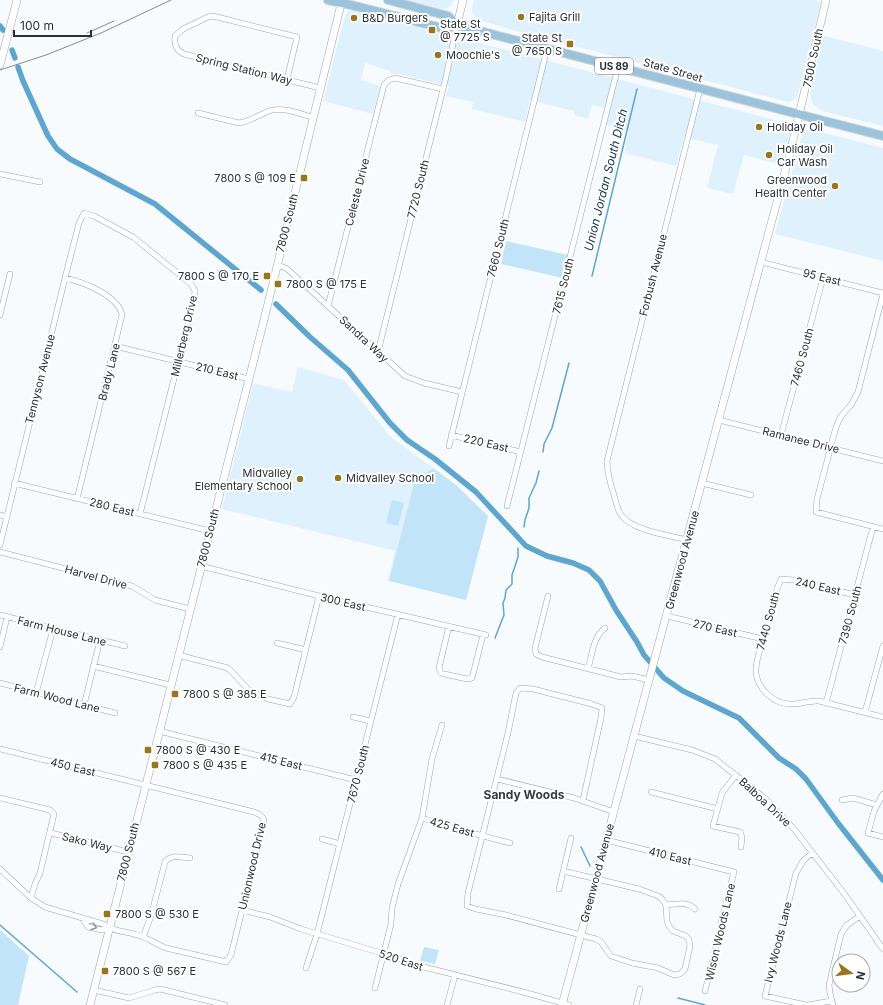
<svg xmlns="http://www.w3.org/2000/svg" width="883" height="1005" viewBox="0 0 883 1005" font-family="Inter,sans-serif">
  <rect width="100%" height="100%" fill="#f8fbfd"/>
  <path fill="#def1fd" d="M407,0H454L450,7L443,9Z
    M473,0H814L821,2L797,97L792,101L788,102L517,31L479,20L476,18L472,13Z
    M353,10L786,123L789,127L790,131L781,165L744,155L733,194L707,188L718,145L684,137L676,166L624,153L629,131L606,125L610,109L592,105L588,119L574,115V111L530,100L525,122L472,109L473,102L446,96L449,86L398,74H391L390,71L365,63L361,80L380,86L373,114L323,101L345,16L348,11Z
    M822,35L883,51V126L822,111L817,108L813,105L810,95Z
    M809,129L883,148V261L775,234L802,135L806,130Z
    M298,367L344,380L390,436L457,486L488,516L466,600L388,580L395,551L222,509L253,383L292,392Z"/>
  <path fill="#c1e4f9" d="M506,241L568,255L563,278L501,264Z
    M432,469L436,470L457,486L488,516L466,600L389,581L415,480Z
    M392,500L404,503L398,526L386,523Z
    M0,930L29,956L18,1005H0Z
    M424,947L439,950L435,964L420,961Z"/>
  <g fill="none" stroke-linecap="round" stroke-linejoin="round">
    <path stroke="#5fa6ce" stroke-width="1.5" d="M592,276L637,89
      M543,452L544,444L552,428L569,363
      M524,527L525,520L529,508V498L536,483L539,471
      M495,638L504,615L503,603L505,598L506,590L512,584V575L518,557V548
      M581,847L590,866
      M0,925L77,992
      M678,998L705,1005"/>
    <path stroke="#5fa6ce" stroke-width="5.5" d="M0,26L3,30
      M12,50L15,58
      M18,67L23,81L48,136L57,149L70,159L155,204L261,290
      M276,304L310,337L348,370L390,423L407,440L435,459L476,492L526,546L547,556L573,563L589,570L600,581L616,610L637,642L644,655L664,678L683,691L739,718L779,758L796,769L806,779L838,823L883,880"/>
    <defs>
      <path id="street" d="M287,79L297,37L213,16L208,17L183,29L175,36C174,45 176,50 184,54L320,88
        M198,113L239,123C250,121 259,115 269,111C282,106 300,114 313,117
        M0,174L40,182
        M761,262L883,293
        M277,265L286,268L405,376L424,383L462,392
        M65,278C83,282 118,295 122,315L77,499
        M883,294L858,392L851,405L841,416L836,427L817,499L816,512L883,529
        M328,306L384,85L389,80L395,78L443,89
        M0,315L10,274
        M115,346L249,379
        M378,352L446,77L457,25
        M719,420L883,461
        M451,435L521,452
        M781,435L823,278
        M449,446L547,49
        M14,483L210,531
        M702,483L751,495
        M507,506L618,67
        M0,515L7,517
        M687,540C668,535 633,531 621,515C617,509 616,502 614,495C610,483 607,473 607,461L700,89
        M0,545L65,278L79,223L84,213L94,216L133,237L191,284L195,291L194,299L140,514
        M0,552L132,586L155,600L190,609
        M201,566L319,596L486,635
        M855,595L793,580L781,579L777,589C772,606 768,623 763,640C760,650 755,662 756,673C758,689 773,703 789,704C799,705 809,700 819,701L883,717
        M548,596L535,648L536,654L542,657L621,677L632,676L649,680
        M0,615L125,646
        M667,616L763,639
        M449,626L439,668L441,673L444,674L467,679L472,678L483,635
        M277,643L306,650
        M0,647L7,617
        M178,655L228,668L250,691L268,699L290,704L294,697L319,596
        M93,666L170,685
        M588,669C592,655 593,637 605,628
        M0,683L115,713
        M36,693L53,629
        M826,703L873,527
        M84,705L100,640
        M865,712L883,646
        M353,717L371,721
        M159,731L356,780
        M634,736L692,750L715,759L766,799L794,829L846,896L883,949
        M0,749L254,812C260,814 262,815 264,821L231,955L226,962L166,948C158,945 151,940 143,937C130,931 115,933 103,924L45,907L31,898L0,869
        M736,775L722,793L713,826L740,832L742,837L741,847
        M497,779L574,798L614,812
        M651,792L718,809
        M883,794L874,811L868,833L883,837
        M0,798L50,810L54,814L40,873L35,884L31,898
        M842,800L853,798L877,805
        M422,818L453,828L510,843
        M51,833L128,852
        M322,839L340,844
        M606,840L734,872L721,922L720,931L705,991
        M563,871L639,889L658,896L662,899L666,905L667,921L669,926L673,931L686,936L689,940L690,946L685,969L680,974L674,975L658,968L632,963L611,956L601,942L596,939L506,915L476,909L467,906L468,893L508,733L516,693L520,688L533,689L592,704L602,708L601,718L583,800
        M559,889L571,838
        M666,905C676,904 688,901 695,909
        M242,910L270,917L301,929L398,958L412,964L527,993L569,1005
        M82,918L88,927L102,930L109,928
        M143,937L151,916L165,862C171,854 181,857 190,858
        M306,968L317,934L398,614
        M375,988L391,924L392,908L398,884L422,818L432,759L442,725
        M94,990L129,998L155,990L160,989L225,1005
        M447,1005L455,975
        M636,1005L640,989
        M806,1005L765,996L796,873L803,861L812,853
        M808,1005L831,1001
        M833,1005L830,993L829,985L841,934L847,925L860,916"/>
      <path id="secondary" d="M457,25L463,0
        M0,65L17,0
        M90,1005L263,324L342,0
        M562,1005L790,153L826,0"/>
      <path id="primary" d="M328,0L351,5L446,29L457,25C600,61 741,100 883,136
        M388,0L448,16L457,25"/>
    </defs>
    <use href="#street" stroke="#97a6b0" stroke-width="6"/>
    <use href="#secondary" stroke="#97a6b0" stroke-width="8"/>
    <use href="#primary" stroke="#d4d6d6" stroke-width="10"/>
    <use href="#street" stroke="#fff" stroke-width="5"/>
    <use href="#secondary" stroke="#fff" stroke-width="7"/>
    <use href="#primary" stroke="#9bc4dc" stroke-width="8"/>
    <path stroke="#868b8e" stroke-width="1" d="M87,33L114,21
      M0,70L46,55L101,33L171,0"/>
  </g>
  <defs><path id="oneway-chevron" d="M-2-3.5L2.5 0L-2 3.5" fill="none" stroke-width="1.6" stroke-linecap="round" stroke-linejoin="round"/></defs>
  <use stroke="#949899" href="#oneway-chevron" transform="translate(94 927) rotate(17)"/>
  <g fill="#98751f" stroke="#fff" stroke-width="1.5">
    <circle cx="521" cy="17" r="4"/>
    <circle cx="354" cy="18" r="4"/>
    <rect x="428" y="26" width="8" height="8" rx="2"/>
    <rect x="566" y="40" width="8" height="8" rx="2"/>
    <circle cx="438" cy="55" r="4"/>
    <circle cx="759" cy="127" r="4"/>
    <circle cx="769" cy="155" r="4"/>
    <rect x="300" y="174" width="8" height="8" rx="2"/>
    <circle cx="835" cy="186" r="4"/>
    <rect x="263" y="272" width="8" height="8" rx="2"/>
    <rect x="274" y="280" width="8" height="8" rx="2"/>
    <circle cx="338" cy="478" r="4"/>
    <circle cx="300" cy="479" r="4"/>
    <rect x="171" y="690" width="8" height="8" rx="2"/>
    <rect x="144" y="746" width="8" height="8" rx="2"/>
    <rect x="151" y="761" width="8" height="8" rx="2"/>
    <rect x="103" y="910" width="8" height="8" rx="2"/>
    <rect x="101" y="967" width="8" height="8" rx="2"/>
  </g>
  <g text-anchor="middle" stroke-width="4" stroke-linejoin="round" paint-order="stroke">
    <rect fill="#fff" stroke="#696e70" stroke-width="1" x="595" y="58" width="38" height="16" rx="3"/>
    <g font-size="10" font-weight="bold" fill="#293033">
      <text x="614" y="70">US 89</text>
    </g>
    <g font-size="11" fill="#293033" stroke="#fff" text-anchor="start">
      <text x="529" y="21">Fajita Grill</text>
      <text x="362" y="22">B&amp;D Burgers</text>
      <text x="440" y="28">State St<tspan x="440" dy="13">@ 7725 S</tspan></text>
      <text x="562" y="42" text-anchor="end">State St<tspan x="562" dy="13">@ 7650 S</tspan></text>
      <text x="446" y="59">Moochie's</text>
      <text x="767" y="131">Holiday Oil</text>
      <text x="777" y="153">Holiday Oil<tspan x="777" dy="13">Car Wash</tspan></text>
      <text x="296" y="182" text-anchor="end">7800 S @ 109 E</text>
      <text x="827" y="184" text-anchor="end">Greenwood<tspan x="827" dy="13">Health Center</tspan></text>
      <text x="259" y="280" text-anchor="end">7800 S @ 170 E</text>
      <text x="286" y="288">7800 S @ 175 E</text>
      <text x="292" y="477" text-anchor="end">Midvalley<tspan x="292" dy="13">Elementary School</tspan></text>
      <text x="346" y="482">Midvalley School</text>
      <text x="183" y="698">7800 S @ 385 E</text>
      <text x="156" y="754">7800 S @ 430 E</text>
      <text x="163" y="769">7800 S @ 435 E</text>
      <text x="115" y="918">7800 S @ 530 E</text>
      <text x="113" y="975">7800 S @ 567 E</text>
    </g>
    <g font-size="11" fill="#293033" stroke="#fff">
      <text transform="translate(813 58) rotate(-78)" y="4">7500 South</text>
      <text transform="translate(244 69) rotate(14)" y="4">Spring Station Way</text>
      <text transform="translate(673 70) rotate(16)" y="4">State Street</text>
      <text transform="translate(418 189) rotate(-76)" y="4">7720 South</text>
      <text transform="translate(357 192) rotate(-76)" y="4">Celeste Drive</text>
      <text transform="translate(287 223) rotate(-76)" y="4">7800 South</text>
      <text transform="translate(498 248) rotate(-76)" y="4">7660 South</text>
      <text transform="translate(653 275) rotate(-76)" y="4">Forbush Avenue</text>
      <text transform="translate(822 277) rotate(14)" y="4">95 East</text>
      <text transform="translate(563 286) rotate(-76)" y="4">7615 South</text>
      <text transform="translate(184 336) rotate(-77)" y="4">Millerberg Drive</text>
      <text transform="translate(364 339) rotate(43)" y="4">Sandra Way</text>
      <text transform="translate(802 357) rotate(-75)" y="4">7460 South</text>
      <text transform="translate(217 371) rotate(14)" y="4">210 East</text>
      <text transform="translate(109 372) rotate(-76)" y="4">Brady Lane</text>
      <text transform="translate(40 379) rotate(-76)" y="4">Tennyson Avenue</text>
      <text transform="translate(801 440) rotate(14)" y="4">Ramanee Drive</text>
      <text transform="translate(486 443) rotate(13)" y="4">220 East</text>
      <text transform="translate(112 507) rotate(14)" y="4">280 East</text>
      <text transform="translate(208 538) rotate(-76)" y="4">7800 South</text>
      <text transform="translate(682 560) rotate(-75)" y="4">Greenwood Avenue</text>
      <text transform="translate(96 577) rotate(15)" y="4">Harvel Drive</text>
      <text transform="translate(818 586) rotate(13)" y="4">240 East</text>
      <text transform="translate(343 602) rotate(13)" y="4">300 East</text>
      <text transform="translate(850 615) rotate(-75)" y="4">7390 South</text>
      <text transform="translate(768 621) rotate(-75)" y="4">7440 South</text>
      <text transform="translate(715 628) rotate(13)" y="4">270 East</text>
      <text transform="translate(62 631) rotate(14)" y="4">Farm House Lane</text>
      <text transform="translate(57 698) rotate(14)" y="4">Farm Wood Lane</text>
      <text transform="translate(281 761) rotate(14)" y="4">415 East</text>
      <text transform="translate(73 767) rotate(14)" y="4">450 East</text>
      <text transform="translate(358 774) rotate(-76)" y="4">7670 South</text>
      <text transform="translate(765 802) rotate(43)" y="4">Balboa Drive</text>
      <text transform="translate(452 827) rotate(16)" y="4">425 East</text>
      <text transform="translate(87 842) rotate(14)" y="4">Sako Way</text>
      <text transform="translate(128 852) rotate(-76)" y="4">7800 South</text>
      <text transform="translate(670 856) rotate(14)" y="4">410 East</text>
      <text transform="translate(252 866) rotate(-77)" y="4">Unionwood Drive</text>
      <text transform="translate(597 873) rotate(-75)" y="4">Greenwood Avenue</text>
      <text transform="translate(720 932) rotate(-77)" y="4">Wison Woods Lane</text>
      <text transform="translate(778 942) rotate(-76)" y="4">Ivy Woods Lane</text>
      <text transform="translate(401 960) rotate(18)" y="4">520 East</text>
    </g>
    <g font-size="12" font-style="italic" fill="#173749" stroke="#fff">
      <text transform="translate(606 180) rotate(-76)" y="4">Union Jordan South Ditch</text>
    </g>
    <g font-size="12" font-weight="bold" fill="#313d45" stroke="#fff">
      <text x="524" y="799">Sandy Woods</text>
    </g>
  </g>
  <g transform="translate(851 973) rotate(104)"><circle r="19" fill="#ffffff" stroke="#a9acad"/>
  <path d="M0-3L7 15L0 10L-7 15Z" fill="#98751f"/>
  <text y="-6" font-size="11" font-weight="bold" text-anchor="middle" fill="#293033">N</text>
  </g>
  <path d="M14 30v6h77v-6" fill="none" stroke="#293033" stroke-width="2"/>
  <text x="20" y="30" font-size="12" fill="#293033" stroke="#ffffff" stroke-width="3" paint-order="stroke">100 m</text>
</svg>
